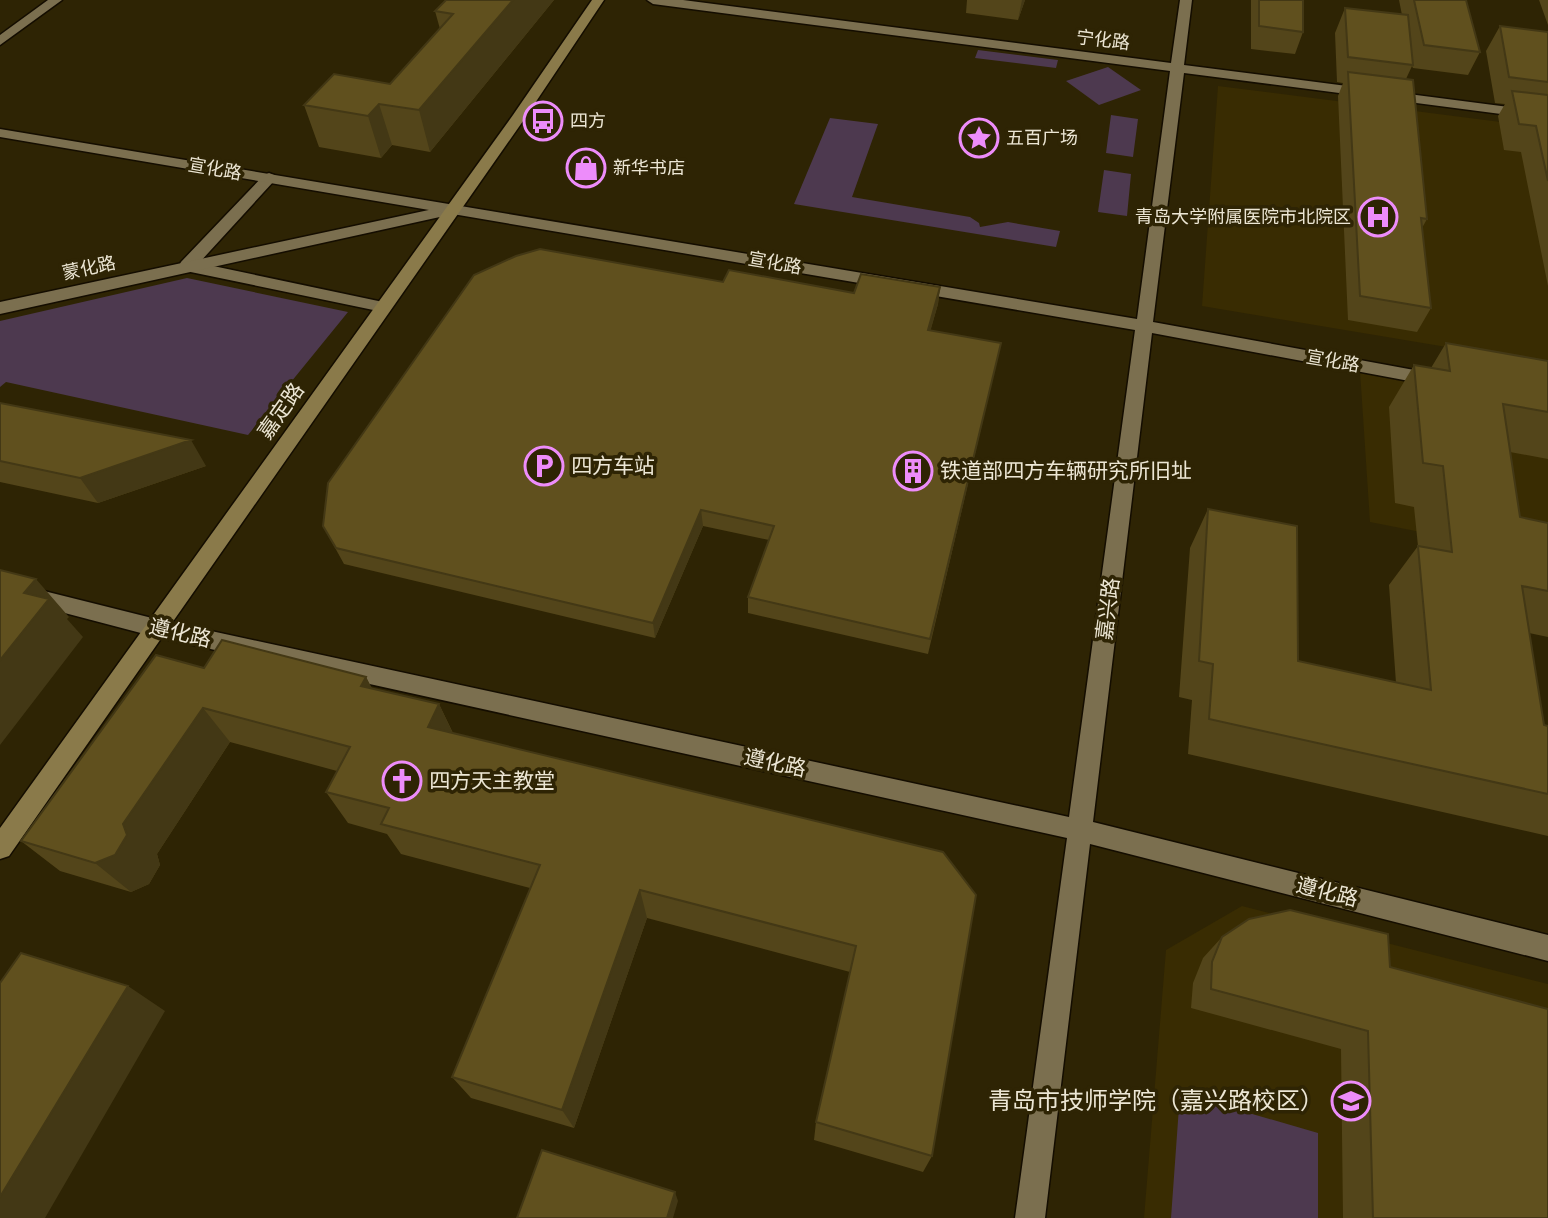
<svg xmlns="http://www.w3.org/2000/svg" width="1548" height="1218" viewBox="0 0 1548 1218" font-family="'Open Sans','Noto Sans SC',sans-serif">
  <rect width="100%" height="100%" fill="#2e2404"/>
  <path fill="#392c02" d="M1218,86L1548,128V364L1202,306Z
    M1360,371L1548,404V557L1370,522Z
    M1242,906L1548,984V1218H1144L1166,950Z"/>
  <path fill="#4d394f" d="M978,50L1058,60L1056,68L975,58Z
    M1108,67L1141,90L1099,105L1066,81Z
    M1111,115L1138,119L1133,157L1106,153Z
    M830,118L878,124L852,197L970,217L979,223L980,227L1008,222L1060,231L1056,247L794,204Z
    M1104,170L1131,174L1127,216L1098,212Z
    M187,278L348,312L248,435L6,382L0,387V321Z
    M1180,1093L1318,1133V1218H1171Z"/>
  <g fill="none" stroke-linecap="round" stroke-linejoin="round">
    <defs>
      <path id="service" d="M269,173L274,175L277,178L274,181L199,263L383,302L389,303L391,307L389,311L383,312L181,270L179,266L181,262L264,175Z"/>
      <path id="minor" d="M48,0H62L0,45V35Z
        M452,205L458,207L460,210L458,213L0,314V302Z"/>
      <path id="tertiary" d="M647,0H683L1171,63L1180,0H1192L1184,65L1548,112V120L1184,73L1153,322L1436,374L1442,376L1445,380L1442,384L1436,386L1152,333L1093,822L1548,935V961L1090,844L1045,1218H1015L1067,838L156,637L0,596V580L156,619L1069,817L1135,330L0,137V129L1137,319L1170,71L653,4Z"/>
      <path id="secondary" d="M592,0H604L523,121L9,856L0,859V828L513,115Z"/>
    </defs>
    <use href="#service" stroke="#140d00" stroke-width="3"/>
    <use href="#minor" stroke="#140d00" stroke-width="3"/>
    <use href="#tertiary" stroke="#140d00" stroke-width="3"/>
    <use href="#secondary" stroke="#140d00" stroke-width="3"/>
    <use href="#service" fill="#7b6f4f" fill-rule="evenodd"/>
    <use href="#minor" fill="#7b6f4f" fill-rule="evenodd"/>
    <use href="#tertiary" fill="#7b6f4f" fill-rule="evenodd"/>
    <use href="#secondary" fill="#8a7a4a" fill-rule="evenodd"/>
  </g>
  <path fill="#53451a" d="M446,0H554L430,152L392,145L381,158L319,147L304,105L390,84L440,29L435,11Z
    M967,0H1025L1018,20L966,13Z
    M1251,0H1303V32L1295,54L1251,49Z
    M1399,0H1466L1480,52L1468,75L1413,68L1412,66L1406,79L1427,219L1422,228L1431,308L1417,332L1348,320L1338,96L1343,83L1337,82L1335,33L1345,8L1402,15Z
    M1539,0H1548V25Z
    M1500,26L1548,32V286L1521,152L1504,150L1498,116L1505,104L1495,103L1486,51Z
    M723,282L854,293L940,287L938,304L930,331L997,360L928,654L748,613V597L769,540L703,526L655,638L344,564L323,526Z
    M1446,343L1548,361V459L1510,452L1520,517L1548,523V637L1529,633L1544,725L1548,726V836L1188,754L1192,700L1179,697L1190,548L1208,509L1298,661L1396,683L1389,585L1418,546L1414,507L1395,503L1389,407L1414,365L1431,368Z
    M0,403L206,466L98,503L0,482Z
    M204,668L366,677L372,689L439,704L453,733L943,852L932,1156L923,1172L814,1140L816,1122L850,972L647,918L574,1128L471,1098L452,1077L530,888L401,854L387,834L348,823L326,792L337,771L230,742L157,854L160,865L149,884L131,892L60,871L21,841Z
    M1222,937L1390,967L1548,1218H1343L1341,1049L1191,1008L1193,983L1203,958Z"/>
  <path fill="#433815" d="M513,0H554L430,152L419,110Z
    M1022,0H1025L1018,20Z
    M379,104L392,145L381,158L368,116Z
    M940,287L938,304L926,347L928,330Z
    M191,440L206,466L98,503L80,478Z
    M701,510L703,526L655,638L653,623Z
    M36,579L69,617L67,619L83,637L0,745V660L24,593Z
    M366,677L385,713L361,686Z
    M439,704L455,738L428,727Z
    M203,708L230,742L157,854L160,865L149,884L131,892L95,863Z
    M640,890L647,918L574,1128L562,1110Z
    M128,986L165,1011L45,1218H0V1197Z
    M675,1192L678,1201L673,1218H667Z"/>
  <path fill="#60501e" stroke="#433815" stroke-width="2" d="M446,0H513L419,110L379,104L368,116L304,105L334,74L390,84L453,14L435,11Z
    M1259,0H1303V32L1259,26Z
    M1414,0H1466L1480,52L1424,45Z
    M1345,8L1408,15L1413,65L1348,57Z
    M1500,26L1548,32V82L1509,77Z
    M1348,72L1413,80L1427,219L1421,218L1431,308L1360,296Z
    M1512,91L1548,95V181L1536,126L1519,124Z
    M540,249L723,282L729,270L854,293L861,274L940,287L928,330L1001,343L930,639L748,597L774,526L701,510L653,623L336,548L323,526L328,483L474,275L516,256Z
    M1446,343L1548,361V412L1503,404L1520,517L1548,523V591L1522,586L1544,725L1548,726V794L1209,719L1213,664L1199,661L1208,509L1297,526L1298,661L1431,690L1418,546L1452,552L1443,466L1423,463L1414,365L1450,371Z
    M0,403L191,440L80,478L0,461Z
    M0,570L36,579L24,593L49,599L0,660Z
    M222,640L366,677L361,686L439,704L428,727L943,852L976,895L932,1156L816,1122L856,946L640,890L562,1110L452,1077L540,865L381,824L389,808L326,792L350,747L203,708L123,824L127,835L115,855L95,863L21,841L156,655L204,668Z
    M1290,910L1388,934L1390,967L1548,1009V1218H1373L1368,1031L1211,989L1212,962L1222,937L1249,919Z
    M21,953L128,986L0,1197V983Z
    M542,1150L675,1192L667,1218H517Z"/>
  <defs>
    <symbol id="bus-ring" viewBox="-11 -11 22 22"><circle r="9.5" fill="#2e2404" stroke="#ed8cfa" stroke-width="1.5"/><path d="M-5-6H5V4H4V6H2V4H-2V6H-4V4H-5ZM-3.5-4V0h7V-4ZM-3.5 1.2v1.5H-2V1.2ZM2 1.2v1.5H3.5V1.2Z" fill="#ed8cfa"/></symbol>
    <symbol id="sight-ring" viewBox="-11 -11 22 22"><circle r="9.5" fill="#2e2404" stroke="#ed8cfa" stroke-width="1.5"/><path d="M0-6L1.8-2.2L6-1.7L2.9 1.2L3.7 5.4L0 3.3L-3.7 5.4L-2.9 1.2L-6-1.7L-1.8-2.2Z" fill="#ed8cfa"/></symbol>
    <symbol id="shop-ring" viewBox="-11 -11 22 22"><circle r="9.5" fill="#2e2404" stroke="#ed8cfa" stroke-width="1.5"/><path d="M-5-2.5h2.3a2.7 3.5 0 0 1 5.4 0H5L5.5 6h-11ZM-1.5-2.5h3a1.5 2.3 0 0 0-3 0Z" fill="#ed8cfa"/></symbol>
    <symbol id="hospital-ring" viewBox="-11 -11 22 22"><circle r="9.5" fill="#2e2404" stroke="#ed8cfa" stroke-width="1.5"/><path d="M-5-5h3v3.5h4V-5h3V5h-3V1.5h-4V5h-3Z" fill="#ed8cfa"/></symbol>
    <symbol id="parking-ring" viewBox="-11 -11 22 22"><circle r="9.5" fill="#2e2404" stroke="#ed8cfa" stroke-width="1.5"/><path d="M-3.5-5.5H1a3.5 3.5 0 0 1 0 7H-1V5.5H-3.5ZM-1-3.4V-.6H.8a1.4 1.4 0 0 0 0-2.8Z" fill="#ed8cfa"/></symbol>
    <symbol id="building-ring" viewBox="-11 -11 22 22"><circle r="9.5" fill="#2e2404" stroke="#ed8cfa" stroke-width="1.5"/><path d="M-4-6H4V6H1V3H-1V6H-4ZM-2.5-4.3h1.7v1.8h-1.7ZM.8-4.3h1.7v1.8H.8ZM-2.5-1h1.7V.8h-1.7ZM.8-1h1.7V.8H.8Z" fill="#ed8cfa"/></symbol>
    <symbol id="church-ring" viewBox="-11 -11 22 22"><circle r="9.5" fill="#2e2404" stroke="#ed8cfa" stroke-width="1.5"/><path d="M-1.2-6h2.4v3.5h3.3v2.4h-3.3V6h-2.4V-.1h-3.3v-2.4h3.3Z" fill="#ed8cfa"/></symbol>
    <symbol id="university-ring" viewBox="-11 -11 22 22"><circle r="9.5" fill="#2e2404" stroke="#ed8cfa" stroke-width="1.5"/><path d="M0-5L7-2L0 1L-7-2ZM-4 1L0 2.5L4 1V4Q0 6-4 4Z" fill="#ed8cfa"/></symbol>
  </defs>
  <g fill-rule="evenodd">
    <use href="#bus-ring" x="521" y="99" width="44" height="44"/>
    <use href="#sight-ring" x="957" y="116" width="44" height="44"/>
    <use href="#shop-ring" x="564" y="146" width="44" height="44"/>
    <use href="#hospital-ring" x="1356" y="195" width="44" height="44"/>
    <use href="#parking-ring" x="522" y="444" width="44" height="44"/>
    <use href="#building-ring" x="891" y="449" width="44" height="44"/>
    <use href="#church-ring" x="380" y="759" width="44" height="44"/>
    <use href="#university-ring" x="1329" y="1079" width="44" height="44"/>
  </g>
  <g text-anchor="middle" stroke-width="7" stroke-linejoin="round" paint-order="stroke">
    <g font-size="18" fill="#ece6d4" stroke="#2e2404">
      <text transform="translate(1103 40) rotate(7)" y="6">宁化路</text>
      <text transform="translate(215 169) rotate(10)" y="6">宣化路</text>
      <text transform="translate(775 263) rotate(10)" y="6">宣化路</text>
      <text transform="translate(89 268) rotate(-12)" y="6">蒙化路</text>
      <text transform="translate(1333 361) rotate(10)" y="6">宣化路</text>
    </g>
    <g font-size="18" fill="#ece6d4" stroke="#2e2404" text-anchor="start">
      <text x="570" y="127">四方</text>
      <text x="1006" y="144">五百广场</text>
      <text x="613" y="174">新华书店</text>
      <text x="1351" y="223" text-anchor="end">青岛大学附属医院市北院区</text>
    </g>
    <g font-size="21" fill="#ece6d4" stroke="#2e2404">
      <text transform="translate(281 411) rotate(-55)" y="7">嘉定路</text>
      <text transform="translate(1108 609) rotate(-83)" y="7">嘉兴路</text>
      <text transform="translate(180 633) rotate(13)" y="7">遵化路</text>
      <text transform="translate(775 763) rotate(12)" y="7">遵化路</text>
      <text transform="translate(1327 892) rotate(14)" y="7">遵化路</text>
    </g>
    <g font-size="21" fill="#ece6d4" stroke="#2e2404" text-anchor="start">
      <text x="571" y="473">四方车站</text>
      <text x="940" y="478">铁道部四方车辆研究所旧址</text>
      <text x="429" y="788">四方天主教堂</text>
    </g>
    <g font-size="24" fill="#ece6d4" stroke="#2e2404" text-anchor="end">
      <text x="1324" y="1109">青岛市技师学院（嘉兴路校区）</text>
    </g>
  </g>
</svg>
